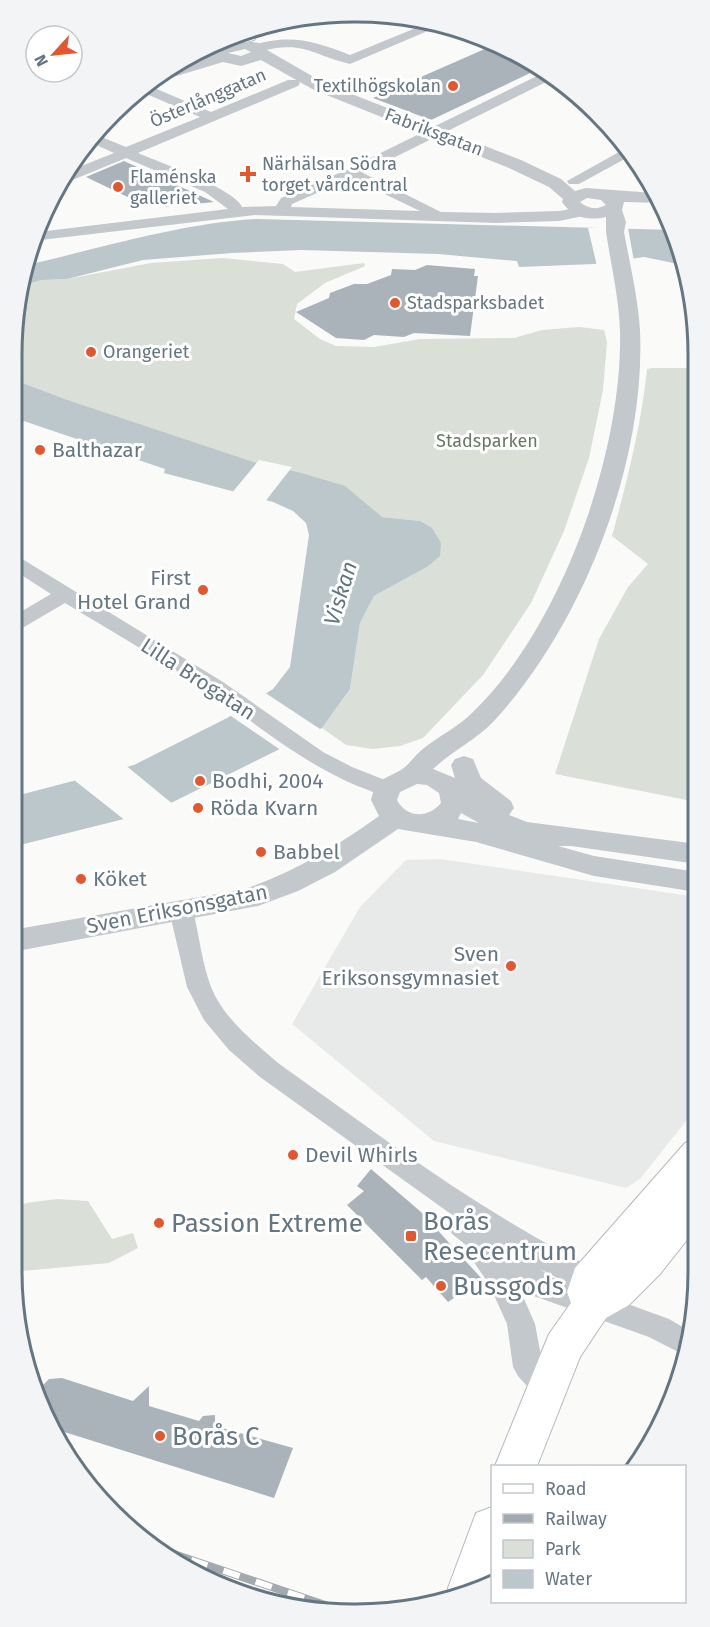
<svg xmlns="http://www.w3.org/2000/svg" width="710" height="1627" viewBox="0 0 710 1627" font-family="'Fira Sans',sans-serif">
  <rect width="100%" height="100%" fill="#fafaf8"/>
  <path fill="#e8e9e9" d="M440,859L697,897V1107L640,1179L626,1188L434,1141L292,1024L360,907L406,860Z"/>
  <path fill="#dadfd7" d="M222,258L283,264L295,272L364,263L365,266L325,283L297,304L294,319L320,339L336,346L374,347L420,339L514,338L542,330L579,327L604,330L607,342L603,390L589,458L564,531L531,603L483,675L423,738L400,746L373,749L346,745L322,728L350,689L360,623L374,596L427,567L420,521L382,517L372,511L358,497L298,472L254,462L65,399L12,379V355L24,285L42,280L67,279L151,263Z
    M653,368H691L693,399L695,400L697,802L555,774L599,639L628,587L648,564L612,536C627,481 641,427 647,369Z
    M57,1199L88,1201L112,1239L133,1233L138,1248L109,1263L12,1272V1209L26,1203Z"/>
  <path fill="#bbc7cb" d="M257,219L674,230L683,265L644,257L594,264L519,267L517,261L438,254L301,250L232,253L143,260L67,279L42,280L24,285L27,265C101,248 182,223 257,219Z
    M12,379L65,399L254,462L298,472L345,486L382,517L420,521L432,528L441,543L440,556L427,567L374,596L360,623L350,689L322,728L173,802L124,819L12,847V797L134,765L227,718L273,689L290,667L309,535L306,523L293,511L273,502L164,473L165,469L12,417Z"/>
  <path fill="#fafaf8" d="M588,228H628L634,261L597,266Z
    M259,460L292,467L264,503L231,494Z
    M264,692L323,731L282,751L228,714Z
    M124,764L174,805L126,821L74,780Z"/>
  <path fill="#aab3b9" d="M487,48L541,68L431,120L373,98Z
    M124,161L148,172L214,202L164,207L159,189L134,200L86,177Z
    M427,265L475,269L474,276H478L470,336L414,333L404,337L374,335L364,340L336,338L296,312L329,298L330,293L354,284H367L391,275L392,269L415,270Z
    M371,1169L421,1212L482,1279L448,1302L426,1277L422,1280L347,1205L364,1191L357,1186Z
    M62,1378L133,1401L149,1386V1406L199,1421L203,1416L215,1415V1426L293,1448L274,1498L58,1430L36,1392L49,1379Z"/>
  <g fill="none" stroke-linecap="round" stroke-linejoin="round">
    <defs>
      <path id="secondary" d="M698,1139V1226L660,1274L629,1305L606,1318L580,1357L537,1466H495L549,1334L571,1303L567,1292L575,1268L685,1143Z
        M492,1507V1581L450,1595L448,1588L476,1513Z"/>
      <path id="primary" d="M255,34L256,36L254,40L246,42L238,38Z"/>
    </defs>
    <use href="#secondary" stroke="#b3babf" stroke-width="2"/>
    <use href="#primary" stroke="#b5babe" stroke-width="2"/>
    <path fill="#c3c8cc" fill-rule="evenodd" d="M423,25L437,27L350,64C308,54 305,40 258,52L251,48L253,45C292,34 313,41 350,55Z
      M547,71L554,78L363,173L441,212L496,213L559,211L583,207L591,212L588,215L559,221L496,223L255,215L32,241L38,232L228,209L205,192L126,158L75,179L68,180L74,169L114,153L90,142L94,134L126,147L200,117L144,93L152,87L211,112L288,80H298L300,83L298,86L138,153C159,162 235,189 242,207L276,206L281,198L346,170ZM351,178L420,211L291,207L292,204Z
      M628,147L632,155L579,184H569L567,181Z
      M12,555L19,557L223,682L323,752L352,767L395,784L398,789L395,794C382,798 372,791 360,787C303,764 260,726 209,692C163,661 113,632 65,603L19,630L12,632V617L51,594L12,569Z
      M181,901L189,904L193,910C199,935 202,963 211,987C223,1018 254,1042 278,1063C382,1137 484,1215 599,1271L603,1280L599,1289L592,1291L669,1319L688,1330L684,1355L649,1337L531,1295L518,1285L535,1324L542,1361L556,1376L561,1386L556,1396L546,1399L536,1396L518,1376L513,1367L507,1324L489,1284L464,1248L466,1245L452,1234L448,1226L452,1218L455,1217L260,1077L229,1050L204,1020L187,987L169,910L173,904ZM540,1269L567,1283L551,1277Z"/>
    <path fill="#c3c8cc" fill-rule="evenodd" d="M238,40L259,43L267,50L326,84L521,160L561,179L575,191L586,188L654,193L660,203L624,202L622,210L626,222L624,232C630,265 638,297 640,330C646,463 583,624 494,721C476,740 452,751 433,769L455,778L451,765L455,759L464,756L473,759L481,778L511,801L514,808L509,815L527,822L697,844V864L571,846H558L594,856L697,872V892L594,876L476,842L398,829L335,872L298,891L258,906L12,952V930L245,889C294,872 337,846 379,816L371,800C376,778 385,779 401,770C409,765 416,754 424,748C439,736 458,727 472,713C561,628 623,453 620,331C619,298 611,265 606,232V217C588,221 573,218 562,202L563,199L549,187L509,168L314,90L261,60L241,66L223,62L170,78L165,77L206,50ZM245,49L251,52L241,56L228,53ZM587,198L601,200L606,205C597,210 588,209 580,202ZM417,784L427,785L439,793L441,803C429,818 407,819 397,800L400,792ZM461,813L479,823L458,819Z"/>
    <use href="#secondary" fill="#fff" fill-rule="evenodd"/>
    <use href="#primary" fill="#fff" fill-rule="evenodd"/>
    <defs>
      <path id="rail" d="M159,1549L340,1610"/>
    </defs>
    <use href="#rail" stroke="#a2aab0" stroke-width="8"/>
    <use href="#rail" stroke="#fff" stroke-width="6" stroke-dasharray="17" stroke-linecap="butt"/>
  </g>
  <g fill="#e4572e" stroke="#fff" stroke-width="2">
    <circle cx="453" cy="86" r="6"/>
    <path d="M245 165h6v6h6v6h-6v6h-6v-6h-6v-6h6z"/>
    <circle cx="118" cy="187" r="6"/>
    <circle cx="395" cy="303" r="6"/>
    <circle cx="91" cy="352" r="6"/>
    <circle cx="40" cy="450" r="6"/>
    <circle cx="203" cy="590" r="6"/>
    <circle cx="200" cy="781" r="6"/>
    <circle cx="198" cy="808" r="6"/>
    <circle cx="261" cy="852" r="6"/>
    <circle cx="81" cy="879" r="6"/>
    <circle cx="511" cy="966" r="6"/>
    <circle cx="293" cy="1155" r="6"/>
    <circle cx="159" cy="1223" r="6"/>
    <rect x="405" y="1230" width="12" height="12" rx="3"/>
    <circle cx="441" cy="1286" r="6"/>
    <circle cx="160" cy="1436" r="6"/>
  </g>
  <g text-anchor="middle" stroke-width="6" stroke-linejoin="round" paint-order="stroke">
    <g font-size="18" fill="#657683" stroke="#fff" text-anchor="start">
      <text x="441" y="92" text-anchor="end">Textilhögskolan</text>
      <text x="262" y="170">Närhälsan Södra<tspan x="262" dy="21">torget vårdcentral</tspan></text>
      <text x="130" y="183">Flaménska<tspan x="130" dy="21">galleriet</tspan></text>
      <text x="407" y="309">Stadsparksbadet</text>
      <text x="103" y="358">Orangeriet</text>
    </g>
    <g font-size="18" fill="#657683" stroke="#fff">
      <text transform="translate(208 98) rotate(-23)" y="6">Österlånggatan</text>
      <text transform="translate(434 132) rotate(21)" y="6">Fabriksgatan</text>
    </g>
    <g font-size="18" fill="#687a64" stroke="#fff">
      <text x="487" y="447">Stadsparken</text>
    </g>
    <g font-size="21" fill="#657683" stroke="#fff" text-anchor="start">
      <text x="52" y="457">Balthazar</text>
      <text x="191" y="585" text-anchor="end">First<tspan x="191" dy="24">Hotel Grand</tspan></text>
      <text x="212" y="788">Bodhi, 2004</text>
      <text x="210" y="815">Röda Kvarn</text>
      <text x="273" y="859">Babbel</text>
      <text x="93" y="886">Köket</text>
      <text x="499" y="961" text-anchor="end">Sven<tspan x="499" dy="24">Eriksonsgymnasiet</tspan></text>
      <text x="305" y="1162">Devil Whirls</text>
    </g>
    <g font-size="21" fill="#657683" stroke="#fff">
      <text transform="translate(198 679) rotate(33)" y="7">Lilla Brogatan</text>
      <text transform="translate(177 909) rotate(-11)" y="7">Sven Eriksonsgatan</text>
    </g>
    <g font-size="22" font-style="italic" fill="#60757c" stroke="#fff">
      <text transform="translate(340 593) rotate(-73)" y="8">Viskan</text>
    </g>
    <g font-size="26" fill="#657683" stroke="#fff" text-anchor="start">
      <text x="423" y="1230">Borås<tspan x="423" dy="30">Resecentrum</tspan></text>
      <text x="171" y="1232">Passion Extreme</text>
      <text x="453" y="1295">Bussgods</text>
      <text x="172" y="1445">Borås C</text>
    </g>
  </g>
  <path d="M0 0H710V1627H0ZM354 22H356A332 332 0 0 1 688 354V1272A332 332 0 0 1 356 1604H354A332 332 0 0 1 22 1272V354A332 332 0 0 1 354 22Z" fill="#f3f4f5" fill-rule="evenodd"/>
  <path fill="none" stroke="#657683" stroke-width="3" d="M354 22H356A332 332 0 0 1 688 354V1272A332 332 0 0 1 356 1604H354A332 332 0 0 1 22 1272V354A332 332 0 0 1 354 22Z"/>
  <rect x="491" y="1465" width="195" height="138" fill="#ffffff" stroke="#c1c8cd" stroke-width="1.5"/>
  <rect x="503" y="1484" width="30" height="9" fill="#ffffff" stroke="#c1c8cd" stroke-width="1.5"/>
  <text x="545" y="1495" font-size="18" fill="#657683">Road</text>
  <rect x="503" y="1514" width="30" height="9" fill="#a2aab0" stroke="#c1c8cd" stroke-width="1.5"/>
  <text x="545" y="1525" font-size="18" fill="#657683">Railway</text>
  <rect x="503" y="1540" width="30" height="18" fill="#dadfd7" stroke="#c1c8cd" stroke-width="1.5"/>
  <text x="545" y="1555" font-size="18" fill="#657683">Park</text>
  <rect x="503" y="1570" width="30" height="18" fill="#bbc7cb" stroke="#c1c8cd" stroke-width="1.5"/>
  <text x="545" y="1585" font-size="18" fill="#657683">Water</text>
  <g transform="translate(54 54) rotate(243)"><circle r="28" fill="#ffffff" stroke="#c1c8cd" stroke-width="1.5"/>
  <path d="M0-4.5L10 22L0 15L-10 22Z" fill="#e4572e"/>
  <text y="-9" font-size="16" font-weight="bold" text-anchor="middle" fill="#657683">N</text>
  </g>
</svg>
